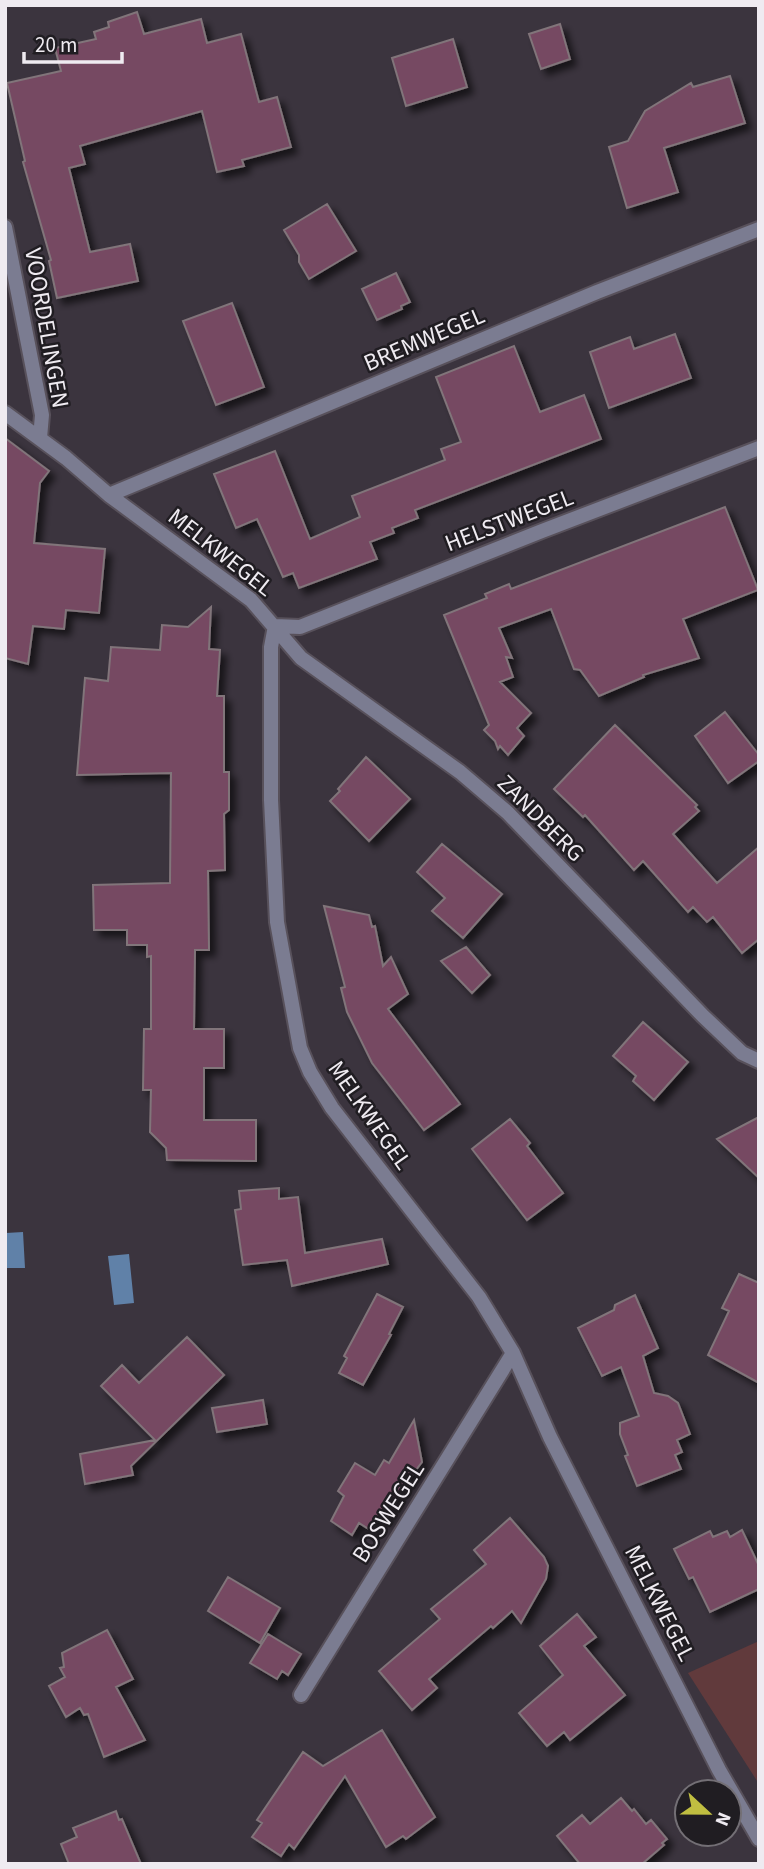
<svg xmlns="http://www.w3.org/2000/svg" width="764" height="1869" viewBox="0 0 764 1869" font-family="'Source Sans 3',sans-serif">
  <defs>
    <filter id="shadow"><feDropShadow dx="6" dy="6" stdDeviation="3.5" flood-color="#0009"/></filter>
  </defs>
  <rect width="100%" height="100%" fill="#3b343e"/>
  <path fill="#613a3c" d="M759,1641V1784L688,1673Z"/>
  <path fill="#6081a8" d="M23,1232L25,1268H7L6,1233Z
    M129,1254L134,1303L114,1305L108,1256Z"/>
  <path fill="#764962" stroke="#81747a" stroke-width="2" filter="url(#shadow)" d="M137,12L144,34L201,19L207,43L241,34L259,102L277,97L291,147L242,160L244,166L217,172L202,111L80,146L85,164L69,168L90,252L130,244L138,281L57,298L49,261L51,260L23,162L25,161L7,83L61,71L55,48L96,39L94,32L109,27L108,22Z
    M560,24L570,59L541,69L529,34Z
    M453,39L467,87L406,106L392,58Z
    M730,76L745,123L664,148L678,192L627,208L609,147L628,141L645,111L691,83L693,87Z
    M327,204L356,251L309,279L299,262V255L284,230Z
    M396,273L410,302L401,306L402,309L377,320L362,289Z
    M232,303L264,387L216,405L183,321Z
    M675,334L691,378L609,408L590,352L630,337L634,349Z
    M514,346L540,412L584,395L601,439L415,510L418,518L392,528L394,533L370,542L377,559L299,588L293,573L283,577L257,519L236,528L214,474L275,451L310,539L360,517L352,496L445,460L441,449L461,442L436,377Z
    M5,438L49,471L40,483L34,543L105,549L99,613L66,610L64,629L33,626L28,664L5,658Z
    M725,507L758,590L683,619L699,658L643,675L644,677L599,696L580,670L574,669L551,609L499,628L512,658L506,657L513,677L500,682L531,713L517,728L524,736L508,755L500,746L498,749L495,741L484,730L489,725L444,615L487,598L485,594L509,584L511,589Z
    M211,607L209,649L220,650L217,696H224V772H229V810L224,814L225,870L208,871L209,950H195L194,1029H224V1068H204V1120H256V1161L167,1160L166,1148L150,1132L151,1090H143L144,1029H151V956L147,957V945H127V930H94L93,885L170,883L171,773L77,775L85,678L108,681L111,647L160,650L162,625L188,627Z
    M725,712L759,755V761L728,783L695,736Z
    M615,725L697,805L695,807L699,811L673,834L717,883L759,847V939L742,953L713,917L707,922L693,907L688,912L643,861L634,870L585,815L583,817L554,789Z
    M366,757L410,799L369,841L330,801L340,791L338,789Z
    M442,844L502,894L463,938L432,911L445,898L417,872Z
    M324,906L369,915L372,927L375,926L383,966L391,957L408,994L388,1009L460,1104L424,1130L372,1063L347,1012L341,988L345,987Z
    M466,947L490,975L472,993L441,961Z
    M643,1022L688,1062L654,1100L633,1081L636,1076L613,1056Z
    M759,1117V1178L717,1139Z
    M510,1119L530,1143L527,1146L563,1193L527,1220L472,1149Z
    M279,1188V1199L298,1197L305,1253L382,1239L388,1264L292,1286L287,1260L243,1265L235,1210L241,1209L239,1191Z
    M739,1274L759,1283V1383L708,1355L729,1311L722,1308Z
    M377,1294L403,1307L389,1334L391,1335L363,1385L339,1373L347,1358L344,1356Z
    M635,1295L658,1348L643,1356L654,1393L668,1396L678,1403L690,1434L677,1440L682,1452L675,1455L681,1469L637,1486L625,1456L628,1455L620,1434V1423L639,1416L621,1367L602,1376L578,1328L614,1310L615,1305Z
    M187,1337L224,1375L131,1466L133,1475L85,1484L80,1454L155,1440L101,1386L122,1365L139,1383Z
    M263,1400L267,1424L217,1432L212,1408Z
    M414,1420L422,1462L401,1490L384,1521L380,1518L370,1530L359,1523L352,1535L331,1521L344,1496L338,1491L355,1463L375,1475L384,1460L389,1463Z
    M510,1518L544,1557L548,1566L546,1579L521,1623L512,1611L493,1628L491,1626L429,1679L437,1688L412,1710L379,1671L440,1619L431,1609L486,1564L474,1550Z
    M742,1530L759,1566V1589L710,1612L693,1577L689,1579L674,1549L710,1531L713,1537L727,1531L730,1537Z
    M228,1577L280,1608L260,1643L208,1611Z
    M577,1614L596,1637L584,1646L625,1695L570,1740L564,1732L547,1746L519,1713L563,1675L540,1646Z
    M107,1630L133,1679L116,1687L145,1740L104,1757L88,1714L84,1715L80,1708L66,1717L49,1686L65,1677L60,1668L64,1667L62,1653Z
    M268,1634L301,1654L288,1675L282,1671L277,1679L250,1663Z
    M382,1730L435,1817L406,1839L403,1836L386,1847L345,1776L294,1849L289,1844L281,1856L252,1837L262,1823L257,1820L303,1752L323,1766Z
    M621,1798L632,1811L634,1809L646,1824L651,1820L667,1839L662,1843L664,1845L642,1864H580L557,1836L582,1815L590,1824Z
    M116,1811L119,1820L122,1819L141,1864H69L61,1844L77,1837L73,1828Z"/>
  <g fill="none" stroke-linecap="round" stroke-linejoin="round">
    <defs>
      <path id="street" d="M5,227L42,415L40,438
        M5,413L66,458L109,495L251,600L301,658L460,772L508,813L703,1016L742,1053L759,1061
        M109,495L597,292L759,229
        M275,626L271,647V800L277,922L300,1048L310,1072L332,1108L479,1297L513,1353L550,1437L719,1770L759,1839
        M275,626L300,627L542,531L759,448
        M301,1695L513,1353"/>
    </defs>
    <use href="#street" stroke="#58515b" stroke-width="18"/>
    <use href="#street" stroke="#7b7c91" stroke-width="14"/>
  </g>
  <g text-anchor="middle" stroke-width="5" stroke-linejoin="round" paint-order="stroke">
    <g font-size="24" fill="#efebf1" stroke="#201d22">
      <text transform="translate(47 328) rotate(80)" y="8">VOORDELINGEN</text>
      <text transform="translate(424 339) rotate(-23)" y="8">BREMWEGEL</text>
      <text transform="translate(509 520) rotate(-21)" y="8">HELSTWEGEL</text>
      <text transform="translate(221 552) rotate(38)" y="8">MELKWEGEL</text>
      <text transform="translate(541 818) rotate(45)" y="8">ZANDBERG</text>
      <text transform="translate(370 1115) rotate(55)" y="8">MELKWEGEL</text>
      <text transform="translate(388 1512) rotate(-58)" y="8">BOSWEGEL</text>
      <text transform="translate(660 1603) rotate(63)" y="8">MELKWEGEL</text>
    </g>
  </g>
  <rect width="764" height="1869" fill="none" stroke="#efebf1" stroke-width="14"/>
  <g transform="translate(708 1813) rotate(112)"><circle r="33" fill="#201d22" stroke="#736f75" stroke-width="2"/>
  <path d="M0-5L12 26L0 18L-12 26Z" fill="#c0be41"/>
  <text y="-10" font-size="19" font-weight="bold" text-anchor="middle" fill="#efebf1">N</text>
  </g>
  <path d="M24 52v10h98v-10" fill="none" stroke="#efebf1" stroke-width="3.5"/>
  <text x="35" y="52" font-size="21" fill="#efebf1" stroke="#201d22" stroke-width="5" paint-order="stroke">20 m</text>
</svg>
